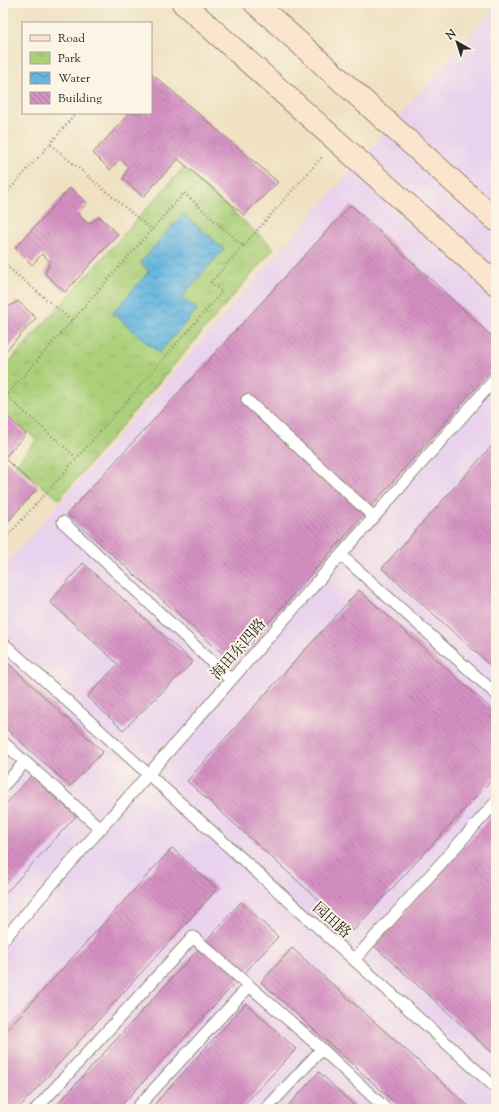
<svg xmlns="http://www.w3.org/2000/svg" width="499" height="1112" viewBox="0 0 499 1112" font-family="'Sorts Mill Goudy','Noto Serif SC',serif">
  <defs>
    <pattern id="park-tufts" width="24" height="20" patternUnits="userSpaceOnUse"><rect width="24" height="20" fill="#acd07a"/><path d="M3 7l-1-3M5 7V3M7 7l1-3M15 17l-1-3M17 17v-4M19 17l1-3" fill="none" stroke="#94b36a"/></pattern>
    <pattern id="water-waves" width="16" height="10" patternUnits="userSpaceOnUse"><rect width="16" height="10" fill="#64b5df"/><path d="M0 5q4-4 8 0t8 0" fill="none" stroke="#5393b5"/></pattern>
    <pattern id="building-back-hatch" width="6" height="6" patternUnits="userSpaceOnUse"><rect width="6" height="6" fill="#d590c3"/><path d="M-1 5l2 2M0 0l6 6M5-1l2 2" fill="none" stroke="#ad769f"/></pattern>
  </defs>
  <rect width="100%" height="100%" fill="#fcf5e5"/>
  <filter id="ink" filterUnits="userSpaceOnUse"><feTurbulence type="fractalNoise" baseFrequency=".025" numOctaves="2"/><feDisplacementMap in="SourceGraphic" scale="8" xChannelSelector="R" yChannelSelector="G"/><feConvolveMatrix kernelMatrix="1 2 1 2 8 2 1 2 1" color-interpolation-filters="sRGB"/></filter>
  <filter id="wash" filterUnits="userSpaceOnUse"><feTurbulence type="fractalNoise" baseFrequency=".012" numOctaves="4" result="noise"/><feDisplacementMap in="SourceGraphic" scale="16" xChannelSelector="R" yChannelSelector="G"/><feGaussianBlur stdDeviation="0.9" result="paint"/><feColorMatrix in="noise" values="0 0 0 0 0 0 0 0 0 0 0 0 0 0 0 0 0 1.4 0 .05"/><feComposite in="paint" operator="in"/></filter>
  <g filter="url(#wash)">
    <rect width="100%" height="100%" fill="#efe1c1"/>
    <path fill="#e9d2ed" d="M496,6V1109H3V567Z"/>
    <path fill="url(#park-tufts)" stroke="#6c7e52" d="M183,168L274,248L59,499L15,465L37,440L3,411V369Z"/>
    <path fill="url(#water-waves)" stroke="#487085" d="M183,214L224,249L182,297L197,310L159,353L113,313L149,271L140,263Z"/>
    <g id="blocks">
      <path fill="url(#building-back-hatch)" d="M151,73L278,182L244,215L178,159L143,197L123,179L128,167L120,159L110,170L93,153L128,115L125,113H151Z
        M70,188L87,203L77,214L88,224L100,217L118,234L65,292L45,274L50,261L42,254L32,265L15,248Z
        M351,205L496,340V365L233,663L67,514Z
        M18,301L36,318L3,354V305L7,308Z
        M3,413L26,434L4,458L38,488L3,527Z
        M496,441V670L382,568Z
        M83,563L193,662L123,730L87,697L118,664L50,602Z
        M359,590L496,713V775L353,931L187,781Z
        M8,663L103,752L70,786L3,726V669Z
        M31,776L76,816L3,896V807Z
        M496,811V1056L374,946Z
        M172,848L217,889L18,1109H3V1034Z
        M241,902L278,937L118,1109H53Z
        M292,948L472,1109H402L261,982Z
        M246,1003L296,1049L240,1109H150Z
        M319,1072L358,1109H285Z"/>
    </g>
  </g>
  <g filter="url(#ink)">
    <use href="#blocks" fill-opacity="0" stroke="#8d8676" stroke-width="1"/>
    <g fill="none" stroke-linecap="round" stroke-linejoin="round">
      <defs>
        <path id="service" d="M247,400L374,517
          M63,522L231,680
          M341,555L496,694
          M3,643L496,1088
          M3,742L25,762L3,786
          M25,762L101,829
          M3,940L496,378
          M354,960L496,802
          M36,1109L193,937L322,1049L386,1109
          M136,1109L249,986
          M266,1109L322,1049"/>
        <path id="secondary" d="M183,3L496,284
          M255,3L496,220"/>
      </defs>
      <use href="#service" stroke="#8d8676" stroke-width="13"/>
      <use href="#secondary" stroke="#8d8676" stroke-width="24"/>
      <path stroke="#8d8676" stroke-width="2.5" stroke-dasharray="1 3" stroke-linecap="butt" d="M151,26L152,25
        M50,144L76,113
        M3,197L50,144L152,230
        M243,246L211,282L222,292L77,458L6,396L184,193L243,246L323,156
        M3,263L72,321
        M3,541L77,458"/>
      <use href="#service" stroke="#fff" stroke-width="11"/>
      <use href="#secondary" stroke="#fce5cf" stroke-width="22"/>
    </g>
  </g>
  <g text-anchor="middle" stroke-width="4" stroke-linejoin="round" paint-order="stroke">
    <g font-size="15" fill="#2b2b2b" stroke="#fcf5e5">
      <text transform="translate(238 649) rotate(-49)" y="5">海田东四路</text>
      <text transform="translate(332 920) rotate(42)" y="5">园田路</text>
    </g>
  </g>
  <rect width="499" height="1112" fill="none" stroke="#fcf5e5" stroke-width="16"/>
  <rect x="22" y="22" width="130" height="92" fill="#fcf5e5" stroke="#a8a49b"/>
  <rect x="30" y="35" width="20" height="6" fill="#fce5cf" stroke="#a8a49b"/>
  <text x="58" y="42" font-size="12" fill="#2b2b2b">Road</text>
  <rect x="30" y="52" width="20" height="12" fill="url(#park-tufts)" stroke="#a8a49b"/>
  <text x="58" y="62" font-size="12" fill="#2b2b2b">Park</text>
  <rect x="30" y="72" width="20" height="12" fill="url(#water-waves)" stroke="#a8a49b"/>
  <text x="58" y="82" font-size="12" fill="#2b2b2b">Water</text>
  <rect x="30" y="92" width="20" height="12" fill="url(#building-back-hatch)" stroke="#a8a49b"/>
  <text x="58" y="102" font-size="12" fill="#2b2b2b">Building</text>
  <g transform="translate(457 42) rotate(321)" stroke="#fcf5e5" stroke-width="3" paint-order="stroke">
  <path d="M0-3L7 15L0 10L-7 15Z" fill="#2b2b2b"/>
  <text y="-6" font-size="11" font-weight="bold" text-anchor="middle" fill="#2b2b2b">N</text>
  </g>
</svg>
